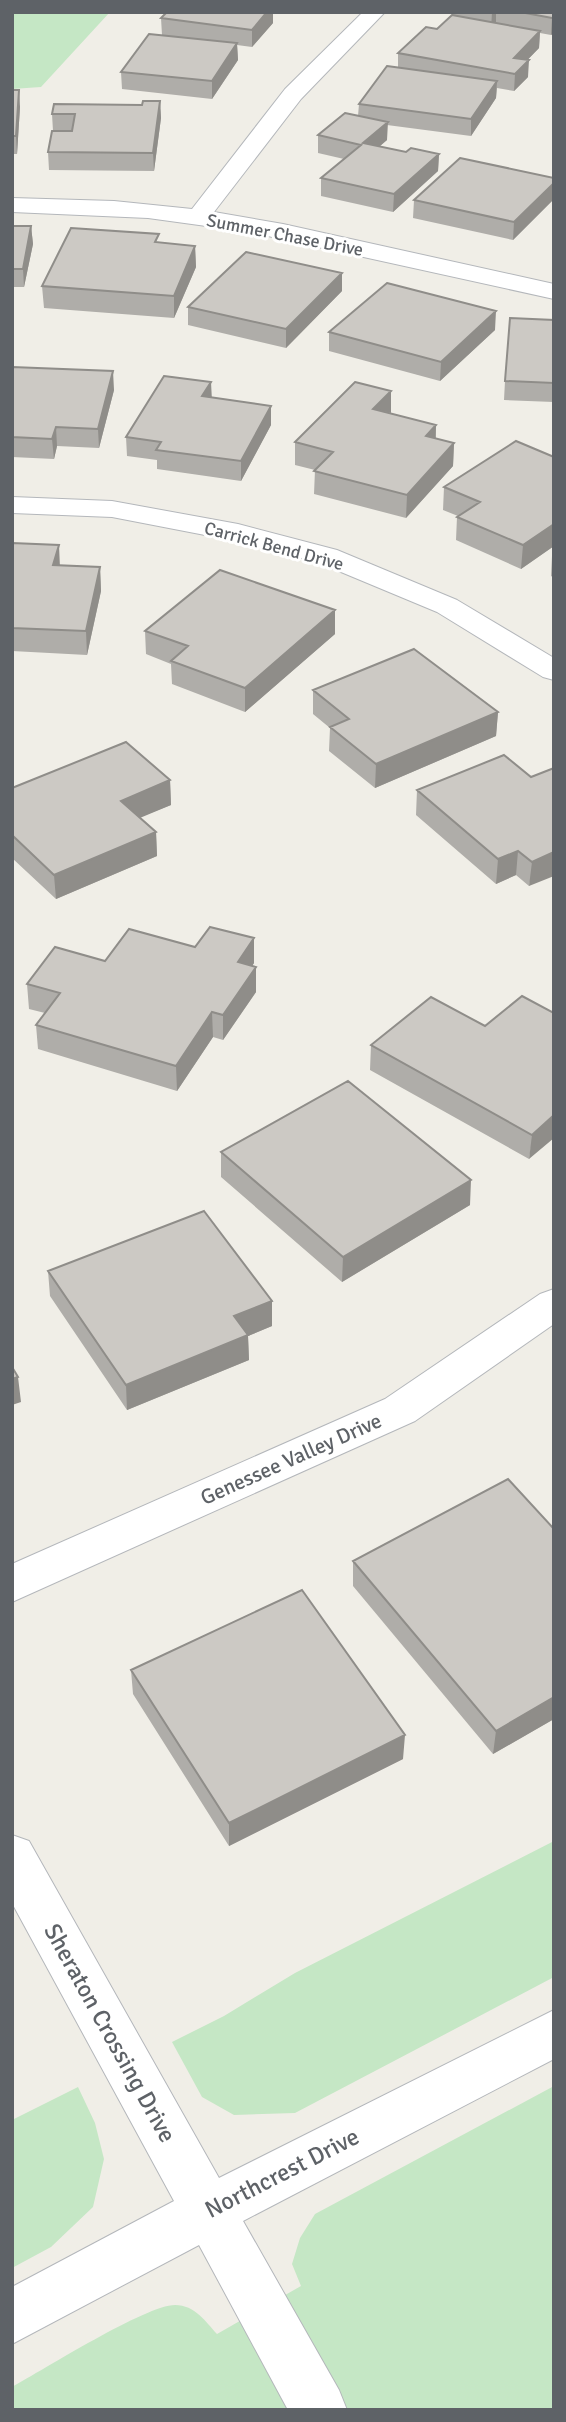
<svg xmlns="http://www.w3.org/2000/svg" width="566" height="2422" viewBox="0 0 566 2422" font-family="Signika,sans-serif">
  <rect width="100%" height="100%" fill="#f0eee7"/>
  <path fill="#c5e7c5" d="M12,12H110L41,87L12,89Z
    M554,1841V1977L295,2113L234,2115L202,2097L172,2042L224,2016L295,1973Z
    M554,2086V2410H12V2387C43,2370 146,2305 175,2305C195,2305 206,2322 217,2334L301,2286L292,2264L300,2238L315,2214Z
    M78,2087L95,2123L104,2159L93,2207L51,2247L12,2268V2120Z"/>
  <g fill="none" stroke-linecap="round" stroke-linejoin="round">
    <defs>
      <path id="minor" d="M363,12H385L301,99L214,212L283,224L554,284V299L250,232L148,218L12,212V198L114,201L192,209L285,89Z
        M12,497L112,501L238,524L337,550L457,600L554,658V680L543,677L437,612L317,562L236,541L112,517L12,513Z
        M554,1289V1324L415,1421L12,1602V1564L385,1399L540,1294Z
        M12,1835L29,1841L219,2178L554,2010V2059L243,2221L339,2390L347,2410H288L199,2245L12,2344V2287L174,2201L12,1903Z"/>
    </defs>
    <use href="#minor" stroke="#b4b7bb" stroke-width="2"/>
    <use href="#minor" fill="#fff" fill-rule="evenodd"/>
  </g>
  <path fill="#afada9" d="M452,12H554V33L551,35L540,33L539,48L527,60L528,77L514,91L497,88L496,98L471,136L387,125V140L379,147L406,152L439,154L438,171L393,212L321,196V178L344,159L318,153V135L358,116L359,104L398,68V53L437,29L452,15Z
    M161,18L273,23L252,47L237,45L238,60L212,99L122,89L121,72L200,40L162,35Z
    M12,90L20,107L17,154H12Z
    M160,101L161,118L154,171L49,170L48,152L53,131L52,114L142,105Z
    M554,178V199L513,240L413,218L414,200Z
    M12,226H31L33,244L24,287H12Z
    M160,243L195,246L196,267L174,318L44,308L42,286Z
    M342,291L286,348L188,325V307Z
    M554,320V402L504,400L505,381Z
    M495,330L440,381L329,351V332Z
    M12,367L114,390L99,448L57,446L54,459L12,457Z
    M211,398L271,425L241,481L157,469V460L127,456L126,437Z
    M390,414L436,425V439L454,443L453,466L406,518L314,494L315,470L295,465V442Z
    M554,457V546L521,569L456,540L457,517L458,516L443,510L444,487Z
    M12,543L60,565L100,567L101,591L87,655L12,651Z
    M554,555V578L551,576L552,556Z
    M335,610V634L245,712L172,684L171,664L146,654L145,631Z
    M313,690L498,712L496,736L375,788L329,751L330,728L313,714Z
    M554,768L529,886L516,875L496,884L416,815L417,790L531,777Z
    M170,780L171,805L140,817L156,832L157,856L56,899L12,858V788Z
    M254,938V963L252,966L256,967V992L223,1040L213,1037L177,1091L38,1049L36,1025L45,1013L29,1009L27,984L105,961Z
    M554,1013L529,1159L370,1070L371,1045L485,1026Z
    M221,1152L470,1205L342,1282L221,1177Z
    M48,1271L272,1301V1326L248,1336L249,1360L127,1410L50,1296Z
    M554,1529V1719L493,1754L353,1586V1561Z
    M131,1670L403,1759L229,1846L133,1694Z"/>
  <path fill="#8f8d89" d="M267,12H273V23L252,47V30Z
    M492,12H496V25L491,30Z
    M554,17V33L551,35L552,18Z
    M540,31L539,48L513,75L514,58Z
    M237,43L238,60L212,99V81Z
    M529,60L528,77L514,91L515,74Z
    M497,81L496,98L471,136V119Z
    M19,90L20,107L17,154L16,136Z
    M160,101L161,118L154,171L153,153Z
    M388,122L387,140L362,161L363,143Z
    M439,154L438,171L393,212L394,194Z
    M554,183V199L513,240L514,222Z
    M31,226L33,244L24,287L23,269Z
    M195,246L196,267L174,318V296Z
    M342,273V291L286,348V329Z
    M496,311L495,330L440,381L441,362Z
    M113,371L114,390L99,448L98,429Z
    M211,382L212,401L202,396Z
    M391,391V413L373,409Z
    M271,406V425L241,481V461Z
    M436,425L435,448L426,436Z
    M56,427L57,446L54,459L52,439Z
    M454,443L453,466L406,518L407,495Z
    M554,524V546L521,569L523,545Z
    M59,545L60,568L53,565Z
    M100,567L101,591L87,655L86,631Z
    M335,610V634L245,712V688Z
    M498,712L496,736L375,788L376,764Z
    M170,780L171,805L123,825L121,801Z
    M156,832L157,856L56,899L54,875Z
    M518,851L516,875L496,884L498,859Z
    M554,852V876L529,886L532,862Z
    M254,938V963L238,987V962Z
    M256,967V992L223,1040V1015Z
    M212,1012L213,1037L177,1091L176,1066Z
    M554,1115V1138L529,1159L532,1135Z
    M471,1180L470,1205L342,1282L343,1257Z
    M272,1301V1326L248,1336L249,1360L127,1410L126,1385L234,1316Z
    M18,1377L21,1402L12,1405V1379Z
    M554,1697V1719L493,1754L496,1731Z
    M405,1735L403,1759L229,1846V1823Z"/>
  <path fill="#ccc9c4" stroke="#8f8d89" stroke-width="2" d="M167,12H267L252,30L161,18Z
    M520,12H554V17L552,18Z
    M452,15L540,31L514,58L529,60L515,74L398,53L426,27L437,29Z
    M149,34L237,43L212,81L121,72Z
    M387,66L497,81L471,119L359,104Z
    M12,90H19L16,136H12Z
    M143,101H160L153,153L48,152L52,131H72L75,114H52L54,104L142,105Z
    M345,113L388,122L363,143L406,152L411,148L439,154L394,194L321,178L361,145L318,135Z
    M460,158L554,178V183L514,222L414,200Z
    M12,226H31L23,269H12Z
    M71,228L159,234L155,242L195,246L174,296L42,286Z
    M246,252L342,273L286,329L188,307Z
    M387,283L496,311L441,362L329,332Z
    M510,318L554,320V383L505,381Z
    M12,367L113,371L98,429L56,427L52,439L12,437Z
    M164,376L211,382L202,396L271,406L241,461L156,450L161,442L126,437Z
    M355,382L391,391L373,409L436,425L426,436L454,443L407,495L314,471L333,452L295,442Z
    M516,441L554,457V524L523,545L457,517L480,502L444,487Z
    M12,543L59,545L53,565L100,567L86,631L12,628Z
    M220,570L335,610L245,688L171,661L188,646L145,631Z
    M414,649L498,712L376,764L330,727L349,719L313,690Z
    M126,742L170,780L121,801L156,832L54,875L12,835V788Z
    M504,755L531,777L554,768V852L532,862L518,851L498,859L417,790Z
    M210,927L254,938L238,962L256,967L223,1015L212,1012L176,1066L36,1025L60,993L27,984L55,947L105,961L129,929L195,947Z
    M522,996L554,1013V1115L532,1135L371,1045L431,997L485,1026Z
    M348,1081L471,1180L343,1257L221,1152Z
    M204,1211L272,1301L234,1316L248,1335L126,1385L48,1271Z
    M12,1367L18,1377L12,1379Z
    M508,1479L554,1529V1697L496,1731L353,1561Z
    M302,1590L405,1735L229,1823L131,1670Z"/>
  <g text-anchor="middle" stroke-width="6" stroke-linejoin="round" paint-order="stroke">
    <g font-size="18" fill="#5e6267" stroke="#fff">
      <text transform="translate(285 235) rotate(11)" y="6">Summer Chase Drive</text>
      <text transform="translate(274 546) rotate(15)" y="6">Carrick Bend Drive</text>
    </g>
    <g font-size="21" fill="#5e6267" stroke="#fff">
      <text transform="translate(291 1459) rotate(-24)" y="7">Genessee Valley Drive</text>
    </g>
    <g font-size="24" fill="#5e6267" stroke="#fff">
      <text transform="translate(110 2033) rotate(61)" y="8">Sheraton Crossing Drive</text>
      <text transform="translate(282 2173) rotate(-27)" y="8">Northcrest Drive</text>
    </g>
  </g>
  <rect width="566" height="2422" fill="none" stroke="#5e6267" stroke-width="28"/>
</svg>
